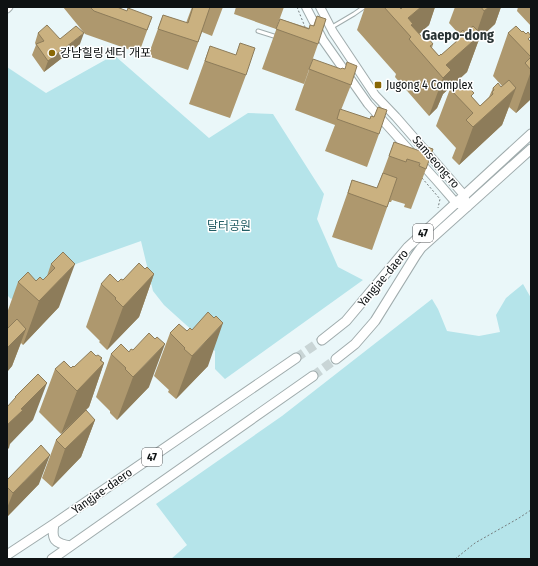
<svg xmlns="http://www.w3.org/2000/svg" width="538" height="566" viewBox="0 0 538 566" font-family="'Fira Sans Condensed','Noto Sans KR',sans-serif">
  <rect width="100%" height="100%" fill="#eaf7f9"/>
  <path fill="#b5e4ea" d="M114,55L209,138L248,113L273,114L324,194L317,219L338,267L363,280L225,379L215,369V351L164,305L153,291L141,241L76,264L11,299L7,295V67L46,93Z
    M523,284L531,298V559H171L187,545L156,504L282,416L432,299L438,309L447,331L479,336L500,332L496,315L506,298Z"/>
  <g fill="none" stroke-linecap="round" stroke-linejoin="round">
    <path stroke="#c9d5d6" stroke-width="9" stroke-dasharray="9 4.5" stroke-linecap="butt" d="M296,358L322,340
      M313,376L336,359"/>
    <defs>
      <path id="service" d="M332,27L354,14L364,7
        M258,31L277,37"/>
      <path id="tertiary" d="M7,9L9,7"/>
      <path id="secondary" d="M306,7L323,40L368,104L437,181L456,203L461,205
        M320,7L333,32L375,95L396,117L464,195L467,207"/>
      <path id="primary" d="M322,340L346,321L408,247L531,134
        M336,359L355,344L375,321L416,255L421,248L531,149
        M54,524C51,540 55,543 70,546
        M7,555L54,524L296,358
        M52,559L313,376"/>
    </defs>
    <use href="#service" stroke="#a0acad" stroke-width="5"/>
    <use href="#tertiary" stroke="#a0acad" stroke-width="9"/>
    <use href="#secondary" stroke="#a0acad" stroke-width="10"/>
    <use href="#primary" stroke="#a0acad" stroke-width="11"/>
    <path stroke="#757d7e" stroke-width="1" stroke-dasharray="2 2" stroke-linecap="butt" d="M297,7L305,27
      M422,178L440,199L438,208
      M455,559L475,543L519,518L531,510"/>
    <use href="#service" stroke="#fff" stroke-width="3"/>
    <use href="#tertiary" stroke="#fff" stroke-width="7"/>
    <use href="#secondary" stroke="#fff" stroke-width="8"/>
    <use href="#primary" stroke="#fff" stroke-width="9"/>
  </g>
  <path fill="#ae986e" d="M63,7H117L127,11L152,17L139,53L85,34Z
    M192,7H223L212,36L202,32L188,70L148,56L163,15L186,23Z
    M236,7H284L276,29L234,14Z
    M365,7H399L401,9L404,7H435L429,25L419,34L423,38L433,44L432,48L439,56L441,55L455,43L458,35L459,34L449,23L455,7H501L495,24L482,36L478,42L467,72L443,94L437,108L429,116L395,77L396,74L357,30Z
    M518,7H531V26L517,11Z
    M317,16L318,44L304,84L262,69L280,19L309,28L313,26Z
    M38,33L60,39L80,44L44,72L32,55L36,45L35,43Z
    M508,33L530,40L531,42V99L516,113L509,107L502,125L459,165L452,158L456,148L436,126L450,89L472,97L480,106L489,97L493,88L501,87L502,86L493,76Z
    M210,46L246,75L230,118L189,104Z
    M313,59L351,85L341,110L370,119L374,117L378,107L379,134L367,167L325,151L335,125L295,110Z
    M394,142L426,169L411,209L404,207L405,204L392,200L391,202H389L372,250L332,237L352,180L377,188Z
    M63,252L59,307L23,345L21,343L12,366L7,372V313L18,282L43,280L47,276L51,264Z
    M145,269L154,274L139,317L107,350L99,342L100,341L86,327L101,284L118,282Z
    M170,333L208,366L176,399L168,392L169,390L154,376Z
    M111,354L149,387L117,420L110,413V411L96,397Z
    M96,356L102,358L101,360L104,363L89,407L61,434L39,412L55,369L74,367Z
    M95,420L81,457L52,487L42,478L56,440Z
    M7,480L39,484L7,517Z"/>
  <path fill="#8d7c5a" d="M421,7H435L429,25L411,41V37L408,18Z
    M489,7H501L495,24L479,39L478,42L467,72L443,94L437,108L429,116L443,78L446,65L474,40L484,11Z
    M84,33L80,44L44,72L48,61Z
    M531,71V99L516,113Z
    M516,88L502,125L459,165L473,127Z
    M75,264L59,307L23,345L39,301Z
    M154,274L139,317L107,350L123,307Z
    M223,323L208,366L176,399L192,356Z
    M26,329L12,366L7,372V348Z
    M165,344L149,387L117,420L133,377Z
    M102,358L98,370L104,363L89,407L61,434L77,391Z
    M47,383L33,420L10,444L9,448L7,450V425L21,409Z
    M95,420L81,457L52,487L65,449Z
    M50,455L39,484L7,517V508L13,493Z"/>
  <path fill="#cab180" stroke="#8d7c5a" d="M90,7H117L127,11L128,8L152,17L147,30L94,11Z
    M193,7H210L198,42L158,29L163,15L188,23Z
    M384,7H399L401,9L403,7V8L404,7H421L408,18L413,24L411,25L423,38L424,37L427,40L429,39L433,44L430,46L439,56L441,54V55L458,40L456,38L459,36L458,35L463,30L465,33L473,26L481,34L446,65L451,70L443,78L409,39L411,37Z
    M481,7H489L484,11Z
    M317,16L326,19L318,44L276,29L280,19L309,29L310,25L314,26Z
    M47,25L60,39L76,26L84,33L48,61L36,44L44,41L38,33Z
    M516,26L522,32L523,31L526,34L528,32L531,36L528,39L531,42V57L508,33Z
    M240,43L255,48L246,75L205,61L210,46L236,55Z
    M531,57V70L525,63Z
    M313,59L341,69L342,68L345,69L347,62L357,66L351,85L309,69Z
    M509,80L516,88L473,127L466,120L473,113L450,89L457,82L464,88L465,87L468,89L469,88L474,93L471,96L480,106L493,94L492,92L494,90L493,88L498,83L501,87Z
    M378,107L387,110L379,134L337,119L340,109L370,119L371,116L374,117Z
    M394,142L423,152L424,146L433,149L426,169L419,166L420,163L407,159L406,162L389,156Z
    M383,173L397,178L387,207L348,193L352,180L377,188Z
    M63,252L75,264L39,301L18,282L28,272L36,281L40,277L43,280L55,268L51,264Z
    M139,263L145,269L147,267L154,274L123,307L115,299L116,298L101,284L110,274L118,282L121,279L123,280Z
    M208,312L214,318L216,316L223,323L192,356L184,349L185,348L170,333L179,324L187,331L190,328L192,330Z
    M17,319L26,329L7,348V329Z
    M149,333L155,339L157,337L165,344L133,377L125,369L126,368L111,354L121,344L129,352L131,349L133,350Z
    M91,351L96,356L98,355L102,358L100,360L104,363L77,391L55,369L64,361L71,368L73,366L74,367Z
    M38,374L47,383L21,409L23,410L7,425V407L16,397H15Z
    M86,410L95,420L65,449L56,440Z
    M41,445L50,455L13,493L7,487V480Z"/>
  <g fill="#896704" stroke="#fff" stroke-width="1.5">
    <circle cx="52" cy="53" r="4"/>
    <rect x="374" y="81" width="8" height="8" rx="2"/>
  </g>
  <g text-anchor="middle" stroke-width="3" stroke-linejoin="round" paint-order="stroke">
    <g fill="#fff" stroke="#56595a" stroke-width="1">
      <rect x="413" y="224" width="20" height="18" rx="3"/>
      <rect x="142" y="448" width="20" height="18" rx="3"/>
    </g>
    <g font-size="11" font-weight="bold" fill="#0e1213">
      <text x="423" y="237">47</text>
      <text x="152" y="461">47</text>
    </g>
    <g font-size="12" fill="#0e1213" stroke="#fff" text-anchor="start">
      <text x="60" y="57">강남힐링센터 개포</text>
      <text x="386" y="89">Jugong 4 Complex</text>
    </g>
    <g font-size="12" fill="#0e1213" stroke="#fff">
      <text transform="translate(436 162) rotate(49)" y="4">Samseong-ro</text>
      <text transform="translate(383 278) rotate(-50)" y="4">Yangjae-daero</text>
      <text transform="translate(102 491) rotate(-35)" y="4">Yangjae-daero</text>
    </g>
    <g font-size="12" fill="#235e65" stroke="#fff">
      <text x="229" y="230">달터공원</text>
    </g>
    <g font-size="14" font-weight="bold" fill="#293334" stroke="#fff">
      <text x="458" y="40">Gaepo-dong</text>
    </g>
  </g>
  <rect width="538" height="566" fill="none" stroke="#0e1213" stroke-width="16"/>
</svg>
